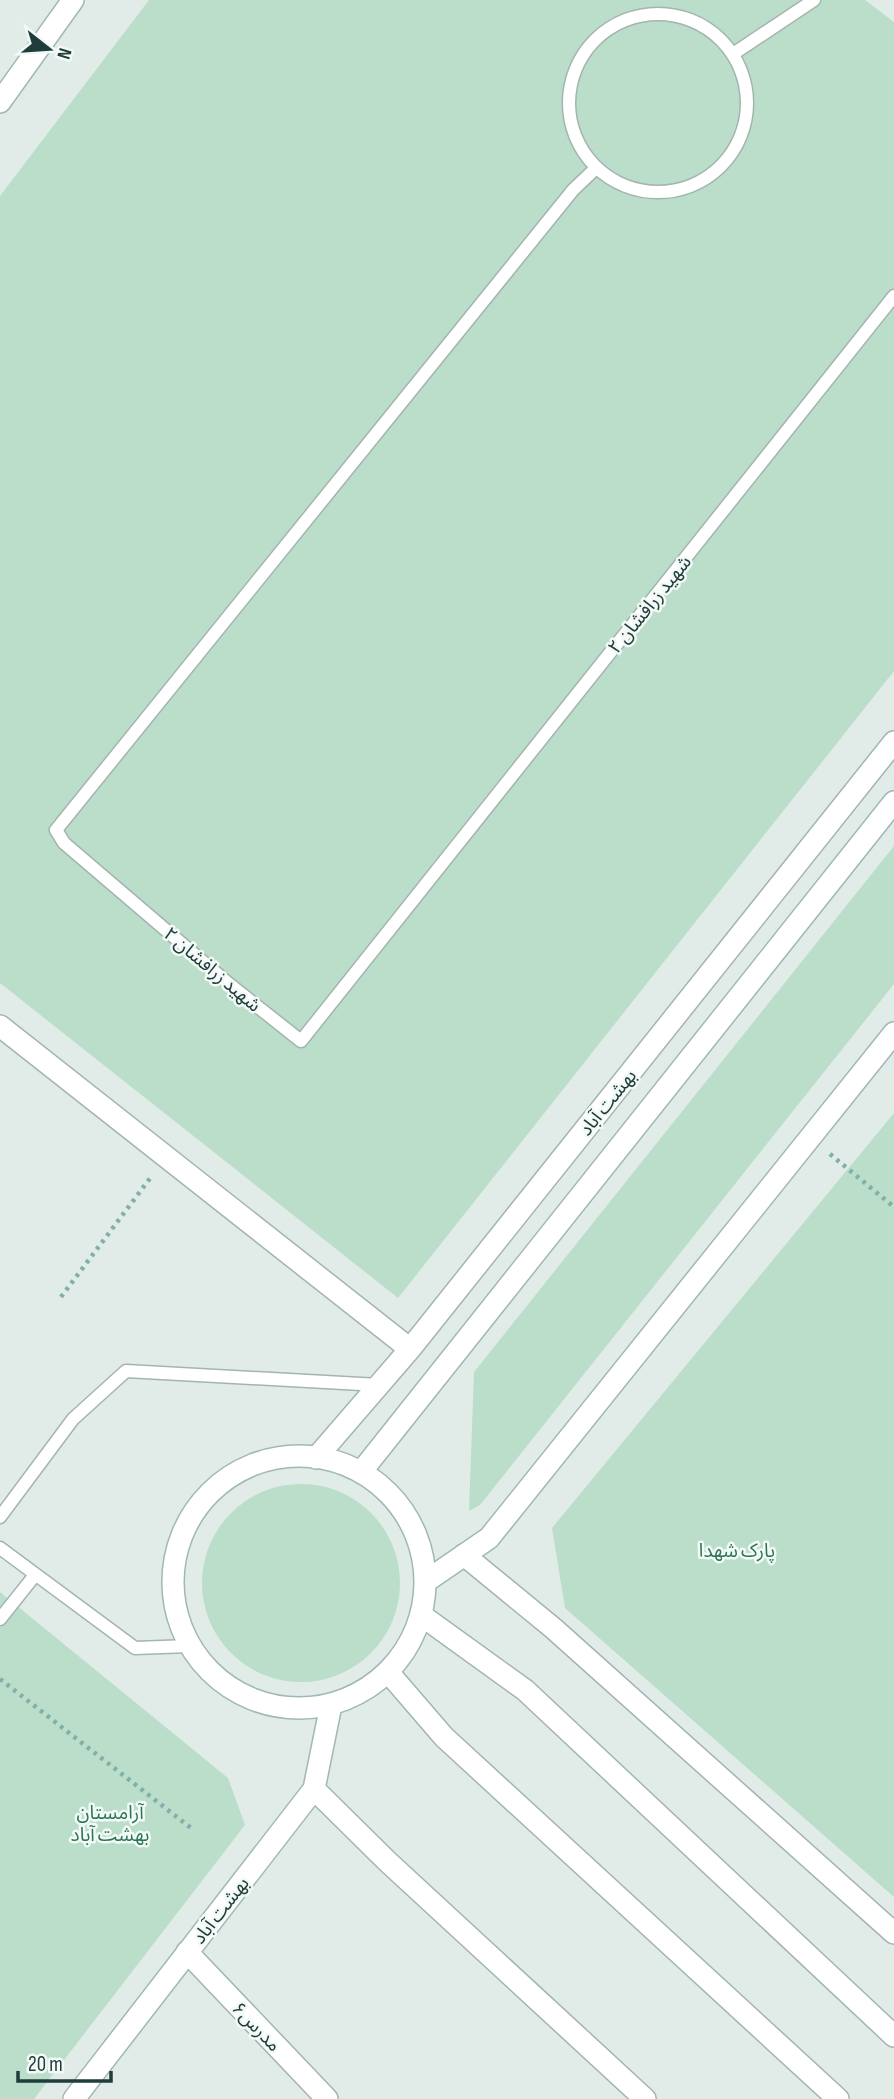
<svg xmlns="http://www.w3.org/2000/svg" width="894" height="2099" viewBox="0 0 894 2099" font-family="'Sofia Sans Condensed','Noto Sans Arabic',sans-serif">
  <rect width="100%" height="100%" fill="#e1ece9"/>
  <path fill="#badeca" d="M149,0H865L894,22V671L398,1298L0,983V196Z
    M894,846V984L480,1505L469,1511L474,1372Z
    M894,1113V1897L565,1608L552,1528Z
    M202 1583a99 99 0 1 1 198 0a99 99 0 1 1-198 0Z
    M0,1592L228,1778L245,1825L34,2099H0Z"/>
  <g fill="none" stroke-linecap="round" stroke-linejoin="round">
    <defs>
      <path id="lane" d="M569 103a89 89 0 1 1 178 0a89 89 0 1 1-178 0Z
        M733,54L814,0
        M596,168L573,190L56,830L64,843L229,984L301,1041L894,296
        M0,1517L73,1419L126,1371L379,1385
        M0,1548L135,1648L189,1646
        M0,1619L35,1575"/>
      <path id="street" d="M0,1026L410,1349
        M316,1458L410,1349L894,742
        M464,1555L553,1628L894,1933
        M421,1615L525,1690L894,2036
        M388,1672L444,1737L838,2099
        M314,1789L388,1862L645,2099
        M187,1952L327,2099"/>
      <path id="secondary" d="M0,102L73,0
        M173 1582a126 126 0 1 1 252 0a126 126 0 1 1-252 0Z
        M361,1472L894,802
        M425,1582L489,1538L894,1033
        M74,2099L314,1789L331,1705"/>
    </defs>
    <use href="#lane" stroke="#a4b4b1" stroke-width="15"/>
    <use href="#street" stroke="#a4b4b1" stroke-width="24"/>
    <use href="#secondary" stroke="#a0b8b4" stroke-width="24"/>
    <path stroke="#81b0aa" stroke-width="4.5" stroke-dasharray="3.5 5" stroke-linecap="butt" d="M830,1154L894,1207
      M61,1297L151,1177
      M0,1679L191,1828"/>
    <use href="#lane" stroke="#fff" stroke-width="12"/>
    <use href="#street" stroke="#fff" stroke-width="21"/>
    <use href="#secondary" stroke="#fff" stroke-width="21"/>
  </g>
  <g text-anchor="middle" stroke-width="5" stroke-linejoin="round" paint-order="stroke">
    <g font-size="19" fill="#213d3b" stroke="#f2f9f6">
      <text transform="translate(649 604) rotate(-51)" y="7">شهید زرافشان ۲</text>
      <text transform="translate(213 969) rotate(40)" y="7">شهید زرافشان ۲</text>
      <text transform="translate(607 1102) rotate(-51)" y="7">بهشت آباد</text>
      <text transform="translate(220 1910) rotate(-52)" y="7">بهشت آباد</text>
      <text transform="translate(257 2026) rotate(46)" y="7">مدرس۶</text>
    </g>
    <g font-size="19" fill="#2b7555" stroke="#f2f9f6">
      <text x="737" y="1557">پارک شهدا</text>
      <text x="110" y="1819">آرامستان<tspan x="110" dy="22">بهشت آباد</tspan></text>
    </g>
  </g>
  <g transform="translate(49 49) rotate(107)" stroke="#f2f9f6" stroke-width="5" paint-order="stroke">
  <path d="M0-5L12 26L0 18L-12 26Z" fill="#213d3b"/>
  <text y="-10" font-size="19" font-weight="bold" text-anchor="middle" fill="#213d3b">N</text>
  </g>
  <path d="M18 2071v10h93v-10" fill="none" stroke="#213d3b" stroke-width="3.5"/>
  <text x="28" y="2071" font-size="21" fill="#213d3b" stroke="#f2f9f6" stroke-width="5" paint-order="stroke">20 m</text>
</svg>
